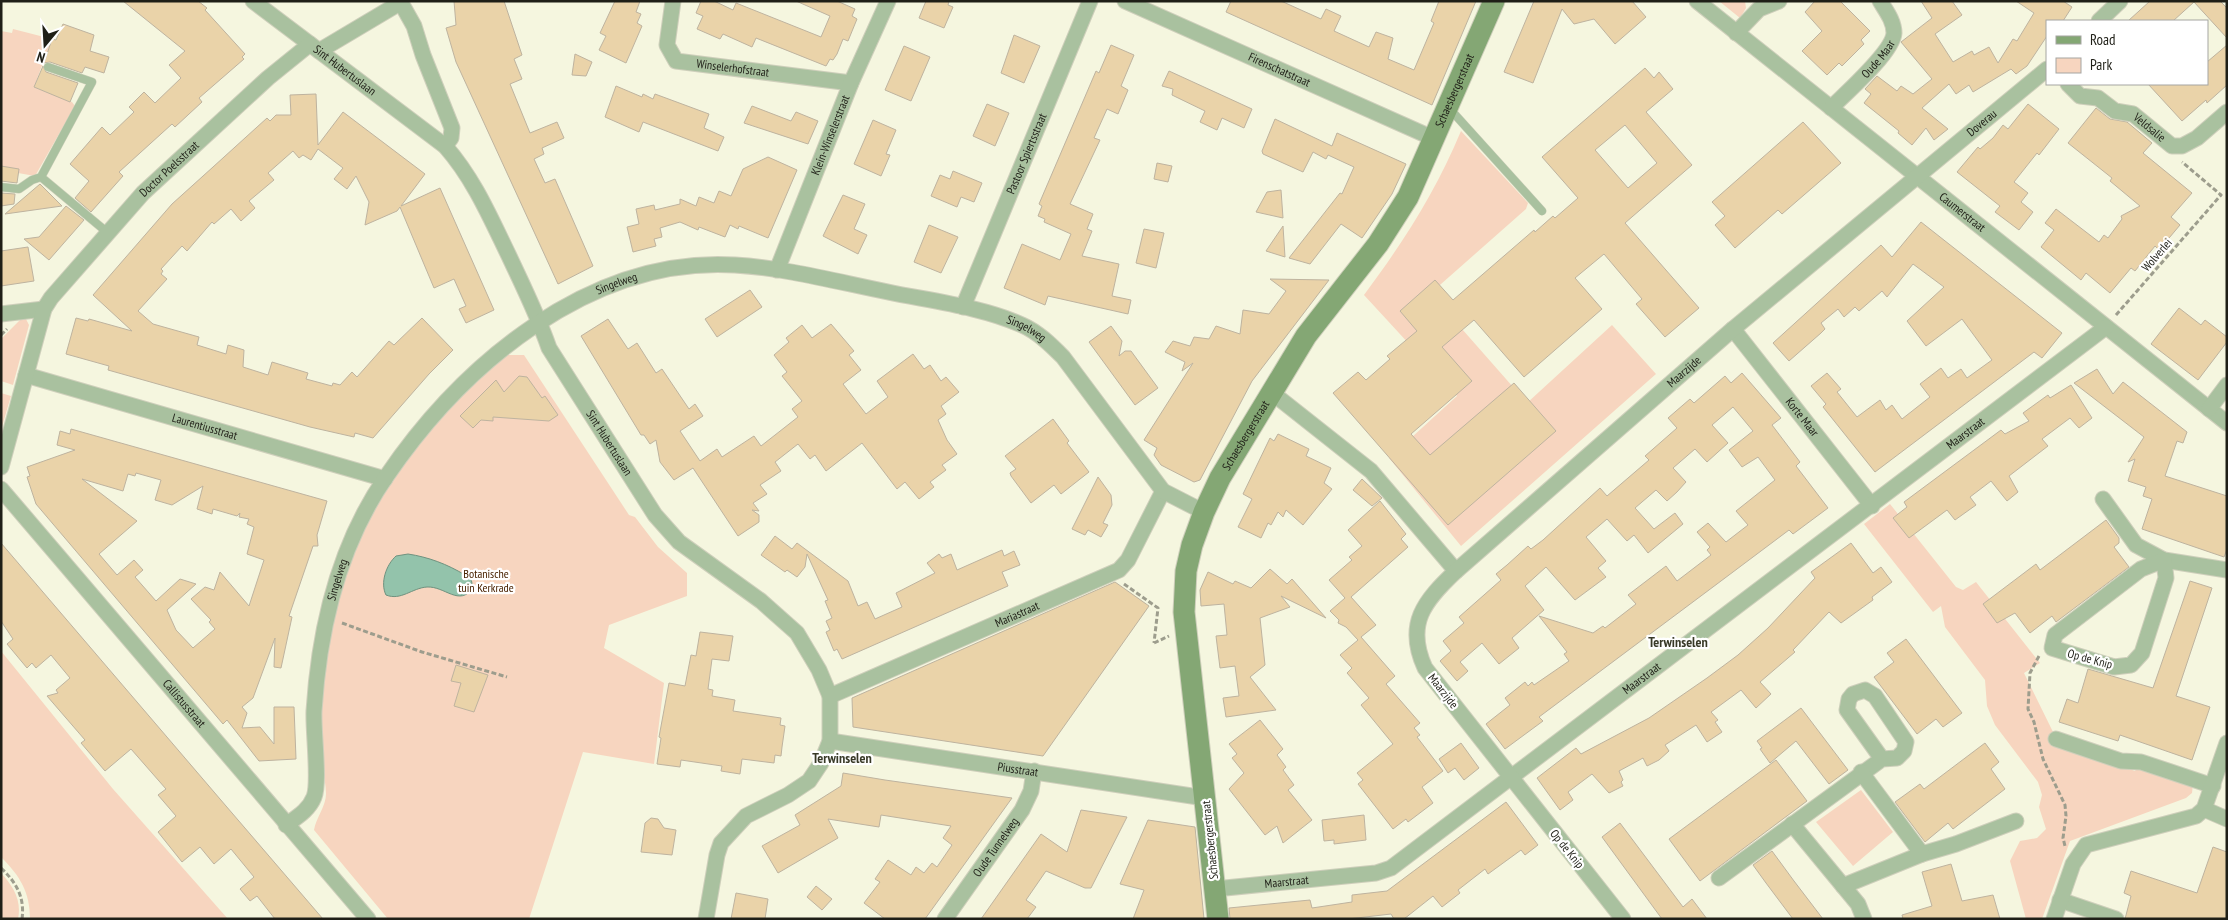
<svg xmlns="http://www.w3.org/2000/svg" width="2228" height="920" viewBox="0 0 2228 920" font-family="'PT Sans Narrow',sans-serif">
  <rect width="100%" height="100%" fill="#f5f6df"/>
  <path fill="#f7d5bf" d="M1719,1H1745L1746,8L1740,18Z
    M13,29L52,39L34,87L72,102L75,106L35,176L18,173L1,166V31L12,33Z
    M1461,131L1528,203L1526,209L1432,292L1440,304L1527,403L1612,325L1656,374L1461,546L1389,458L1457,396L1364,295C1404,241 1435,193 1461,131Z
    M21,319H26L29,325L13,385L1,381V339Z
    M507,355H524L629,515L635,517L658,547L687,573V596L609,625L604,648L664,683L654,764L583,752L529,919H388L314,830C316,818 326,806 326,794C326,784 323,774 323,764C321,734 321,703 324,673C333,579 377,486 440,417C461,395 484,375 507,355Z
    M1,393L11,396L1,430Z
    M1890,504L1956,587L1963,590L1976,582L2040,663L2024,673L2054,734L2053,743L2135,771L2138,766L2193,784L2192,793L2186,798L2070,841L2042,919H2026L2010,861L2020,841L2037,838L2046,829L2039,807L2042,795L2038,782L1995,725L1987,706L1985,680L1945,627L1941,606L1933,612L1864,524Z
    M1,651L113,789L228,919H30C30,892 20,876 1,857Z
    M1861,790L1893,832L1853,866L1816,822Z
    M1,873C13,886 22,900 18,919H1Z"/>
  <path fill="#93c3ab" stroke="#70927f" d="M408,554C428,557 447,564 465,575L470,574L473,588C459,607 445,586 427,587C412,588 401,601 386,595C380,583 386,565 396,556Z"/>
  <path fill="#ead3a9" stroke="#beb39f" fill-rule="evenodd" d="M123,1H198L207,8L205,10L245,54L242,57L244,59L199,98L202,102L175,127L172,124L119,172L123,176L91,212L75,198L89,181L70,164L102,127L110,135L134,112L129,107L144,92L155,103L181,78L169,65L185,51Z
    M454,1H504L522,55L514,59L522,79L510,84L530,133L557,122L564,138L542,148L544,154L534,159L545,183L555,179L593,266L558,284L456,62L446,28L456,25Z
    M615,1H640L636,12L641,14L637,23L642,26L626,63L599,50L606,36L600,33Z
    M701,1H714L733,10L736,3L821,37L830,16L796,1H837L855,9L852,16L857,19L848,41L843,39L837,54L833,60L830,59L826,66L756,38L752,47L723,34L720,39L697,29L703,16L696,13Z
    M926,1H949L948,5L953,7L944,28L919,18Z
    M1231,1H1281L1321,19L1326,9L1341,16L1334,31L1369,47L1376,32L1393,38L1388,59L1414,70L1434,23L1431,21L1439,1H1476L1432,105L1226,12Z
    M1534,1H1632L1646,17L1615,44L1594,19L1574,24L1562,9L1533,83L1504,72Z
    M1815,1H1840L1870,31L1861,40L1864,44L1842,66L1839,63L1827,75L1802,51L1822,31L1805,12Z
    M1921,1H1952L1962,15L1935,34L1953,62L1972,51L1974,55L1989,47L1998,63L2013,39L2017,41L2034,13L2016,1H2063L2072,7L2063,21H2047V36L2027,66L2016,74L2011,69L1973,92L1969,85L1956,94L1949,84L1922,108L1948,129L1934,140L1926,128L1912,145L1898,133L1899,131L1864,103L1871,94L1865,89L1877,76L1897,91L1901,86L1913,94L1932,79L1901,42L1932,18Z
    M2150,1H2220L2227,8V38L2194,2L2173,21H2128Z
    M63,24L94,35L90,51L109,57L104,73L85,67L82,73L50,62L44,63L52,39L56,40Z
    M1014,35L1040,46L1024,83L1001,73Z
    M1111,45L1134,55L1121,86L1128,90L1118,114L1107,109L1094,138L1100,140L1070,204L1093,214L1087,229L1092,231L1082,256L1119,264L1112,296L1131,300L1128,314L1048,296L1045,305L1004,288L1022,244L1060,260L1071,234L1044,222L1045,219L1038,216L1042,206L1039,204L1096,71L1099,73Z
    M2227,45V85L2207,103L2206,100L2182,121L2148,84H2207V62Z
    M904,46L930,57L911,101L885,90Z
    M575,54L592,62L586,76L572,75Z
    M43,66L46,72L78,83L70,102L34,87Z
    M1645,68L1654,78L1659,72L1673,89L1646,112L1692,165L1625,223L1699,308L1665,337L1636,304L1642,299L1604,254L1575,278L1602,309L1524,377L1474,320L1442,347L1472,381L1411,434L1430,455L1514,383L1556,431L1448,525L1333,393L1358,372L1366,380L1390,359L1387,356L1417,331L1400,311L1435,280L1453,300L1534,230L1535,232L1553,216L1555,218L1578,198L1542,157ZM1625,125L1657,163L1628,188L1595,150Z
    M1169,71L1252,109L1244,128L1222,118L1217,130L1200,122L1205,111L1172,95L1173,89L1162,86Z
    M616,86L642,97L643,94L653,99L655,94L709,114L704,128L724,137L718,151L643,122L639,132L605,117Z
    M316,94L318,145L343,112L425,174L401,206L440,188L494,310L466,323L459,309L466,306L454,279L434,288L400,207L397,211L365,225L369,202L356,176L347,189L334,179L343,168L318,149L311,160L303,155L299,158L293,151L268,173L274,180L249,201L255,208L241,221L231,209L214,224L212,222L187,251L182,246L161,269L163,271L161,274L167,279L138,311L153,324L199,337L197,345L226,354L228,345L244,350L243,367L268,375L272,362L308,373L306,379L332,386L333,383L340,385L352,372L357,377L389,341L394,345L422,318L453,350L429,374L373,438L355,433L354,437L310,427L108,370L109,366L66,354L76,318L88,321L89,319L132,331L93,295L172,204L213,167L267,118L270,121L276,115H291L290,95Z
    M987,104L1009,113L995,146L973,136Z
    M2028,104L2059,129L2039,155L2037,153L2014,182L2028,193L2021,202L2033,212L2019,230L1995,212L2000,206L1957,172L1978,147L1980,149L1993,138L2003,125L2008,129Z
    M752,106L791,121L796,112L818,121L808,144L744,123Z
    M2096,108L2110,119L2127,122L2152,143L2143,153L2192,193L2171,217L2180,225L2159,250L2155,246L2135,271L2131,268L2110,293L2086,273L2081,280L2041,247L2054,230L2045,223L2056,209L2099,242L2104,235L2108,238L2122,219L2121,216L2140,206L2110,181L2112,178L2068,143Z
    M1275,119L1332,146L1337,133L1406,164L1392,194L1362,238L1341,224L1310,264L1289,258L1340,193L1342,194L1354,167L1328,155L1326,159L1313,152L1303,172L1263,154L1262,151Z
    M873,120L896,130L886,154L890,155L881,176L854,164Z
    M1803,122L1841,163L1782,214L1778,210L1735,248L1715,225L1725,216L1712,202Z
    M768,157L797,170L768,238L739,226L738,229L730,225L725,237L699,227L698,230L680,222L660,228L662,237L654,239L656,246L633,252L627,227L639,224L636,209L654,205L655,210L680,204V199L696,206L699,197L714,203L719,191L731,196L743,169Z
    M1157,163L1172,166L1168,182L1154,179Z
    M1,166L19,169L17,183L1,181Z
    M953,171L982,183L974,202L961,197L957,207L931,196L940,175L950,179Z
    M40,184L62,206L5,214Z
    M1281,190L1283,218L1256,212L1267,192Z
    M1,193L15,194L14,204L1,206Z
    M843,195L865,204L854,229L867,235L858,254L823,236Z
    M66,206L84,220L49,260L24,239L39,237Z
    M1921,222L2062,333L2042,358L2034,352L1875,472L1823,407L1826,404L1811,386L1827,373L1841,389L1837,392L1857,417L1880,400L1886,410L1892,405L1902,419L1930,397L1920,384L1941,368L1948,378L1961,369L1967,378L1992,360L1962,319L1926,346L1907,321L1944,287L1913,264L1887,297L1882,291L1859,311L1855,307L1844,317L1838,309L1821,323L1825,329L1821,333L1789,361L1773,343L1881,245L1892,257Z
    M929,225L958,237L941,273L914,262Z
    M1283,226L1285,257L1266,251Z
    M1144,229L1164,233L1156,268L1136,263Z
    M28,247L34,281L1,286V251Z
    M1270,279L1329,280L1252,381L1200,480L1194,482L1161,465L1154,455L1157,448L1144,440L1193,363L1182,371L1185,362L1165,352L1173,341L1190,346L1194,337L1209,339L1216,326L1240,334L1243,310L1269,314L1286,291Z
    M750,290L762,307L717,337L705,319Z
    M2179,308L2201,325L2205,320L2227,337V342L2198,380L2151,344Z
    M608,319L628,349L637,343L656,373L662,369L689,409L695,404L703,416L680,431L700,461L717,449L722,457L754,436L761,446L798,417L792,409L802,401L782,376L787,372L774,355L789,342L786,338L802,325L812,338L831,324L854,351L849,355L861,370L843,384L866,414L888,397L877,381L913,354L924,369L930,365L941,381L946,377L959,392L941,406L946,414L938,420L947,440L957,454L942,465L946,470L930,482L934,487L919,499L905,482L897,489L862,443L826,471L815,455L810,459L798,444L775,462L781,471L760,485L767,494L753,503L759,511L752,510L759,515V522L738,536L693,468L674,480L660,462L656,440L650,444L644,435H641L581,336Z
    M1111,326L1122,341L1119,356L1125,351H1131L1158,388L1135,405L1089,342Z
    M2097,369L2113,394L2123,382L2187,432L2183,443L2177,441L2165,476L2227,496V549L2224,557L2142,529L2152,499L2143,496L2146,487L2128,481L2135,459L2128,462L2144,437L2074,383Z
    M1742,373L1781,418L1772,425L1800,462L1796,466L1828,508L1793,534L1789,530L1725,578L1539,717L1543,721L1505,749L1486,724L1510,705L1505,698L1525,682L1528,686L1532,682L1534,685L1569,661L1564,654L1567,652L1539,616L1593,633L1603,626L1605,628L1636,604L1628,595L1666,566L1677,581L1711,555L1707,550L1710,547L1697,532L1708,523L1726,542L1748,525L1736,511L1775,480L1758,457L1742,467L1729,450L1753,431L1733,407L1712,425L1728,443L1707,462L1695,449L1673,468L1686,482L1677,492L1667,501L1656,490L1635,508L1654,529L1675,513L1683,524L1648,553L1634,535L1627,541L1607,519L1586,537L1606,561L1598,568L1606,577L1575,600L1546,567L1525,586L1544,610L1512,638L1519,648L1499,664L1482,643L1460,662L1468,671L1457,681L1440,661L1451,651L1443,641L1464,623L1459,617L1501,580L1496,574L1507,565L1528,546L1531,549L1543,540L1600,488L1607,496L1649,460L1645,456L1677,428L1668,418L1690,399L1694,403L1725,376L1731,383Z
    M519,376L527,377L542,398L545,396L558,415L549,421L493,417V421L481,420L473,428L460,416L496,380L504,392Z
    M2071,385L2092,418L2079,428L2070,418L2042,439L2048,446L2009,476L2018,492L2007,501L1991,481L1970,497L1976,505L1955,520L1947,510L1909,538L1893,518L1907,507L1904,502L2001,430L2005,434L2029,421L2023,413L2048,395L2050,398Z
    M1053,419L1069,441L1067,443L1089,472L1061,494L1054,485L1031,503L1011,476L1010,473L1016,469L1005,456Z
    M71,429L327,501L317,535L318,546H313L289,616L292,617L281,668L274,667L275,638L253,698L242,707L247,713L242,728L260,727L274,744V707H294L296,759L259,761L227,720L223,724L36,504L27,477L30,476L27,467L75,450L57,445L60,431L70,434ZM136,473L161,480L155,500L172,505L203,486L197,509L212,514L213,509L237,516L240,513L239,517L249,519L247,524L254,527L247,554L264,560L249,606L220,572L214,590L205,587L191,599L211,620L209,622L215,629L193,648L176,630L167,610L196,584L180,579L156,601L135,577L143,570L134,560L117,575L99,554L137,521L82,479L123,491L128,474L135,476Z
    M1278,434L1309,449L1306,456L1331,468L1324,483L1332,489L1303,525L1286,510L1283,517L1278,512L1271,525L1268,523L1261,538L1238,527L1252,499L1243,494L1270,438L1274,441Z
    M1098,477L1111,495L1112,505L1103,523L1108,525L1101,537L1088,530L1085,535L1072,529Z
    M1362,479L1382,498L1372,506L1353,490Z
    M1380,501L1406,534L1401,539L1408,547L1351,597L1376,625L1361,637L1395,676L1386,684L1420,723L1414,728L1420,735L1417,737L1443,771L1422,787L1433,803L1408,822L1406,819L1393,829L1358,784L1363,780L1357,773L1393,744L1361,705L1369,698L1347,673L1352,668L1340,655L1358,640L1346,627L1338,623L1339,620L1330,611L1345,598L1329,580L1352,560L1349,557L1362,546L1348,530Z
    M2106,520L2119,538V543L2114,547L2129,567L2056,622L2052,616L2030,633L2015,613L1997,623L1983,604L2036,564L2040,570Z
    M775,536L792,549L797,543L848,581L858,606L867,602L875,619L902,607L896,593L935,573L927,563L939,554L942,558L951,554L957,570L1002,550L1004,556L1014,551L1020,565L1002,572L1008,586L842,659L837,649L834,651L826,632L830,630L826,621L832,618L825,601L828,600L807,554L805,567L797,577L787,570L785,572L761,555Z
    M1,543L220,799L323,919H275L257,896L250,901L240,889L254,877L231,849L214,864L200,847L182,862L158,832L176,816L158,795L166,789L131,749L105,771L81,743L85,740L47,696L58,693L56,690L70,678L51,655L36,668L32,663L27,668L7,644L13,639L1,621Z
    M1851,543L1873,573L1881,567L1892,582L1872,597L1873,600L1841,623L1829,612L1793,650L1795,652L1760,682L1771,694L1756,708L1741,690L1711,712L1718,720L1715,722L1722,732L1707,742L1696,725L1665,745L1669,751L1659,760L1647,766L1643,758L1619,771L1623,780L1621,782L1623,786L1609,793L1592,774L1568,792L1573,800L1560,810L1537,778L1576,748L1581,754L1649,718L1707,678L1738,655L1768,628L1815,578L1811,572Z
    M1270,569L1287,584L1292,579L1326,618L1281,596L1290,607L1260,618L1265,665L1250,677L1276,710L1226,717L1223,698L1239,696L1235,666L1220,668L1216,636L1227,635L1224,604L1201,606L1200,590L1208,572L1233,584L1235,581L1251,588Z
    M2190,581L2212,588L2176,696L2210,707L2192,760L2120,735L2118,741L2059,722L2067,699L2078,703L2088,669L2153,688Z
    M1115,582L1149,606L1043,756L853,727L852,698Z
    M700,632L733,636L729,661L712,659L708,689L713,690L712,696L735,700L733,711L781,718L780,725L785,726L782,747L781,756L775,755L774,763L742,759L740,774L721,771L722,766L681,760L680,767L657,764L661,738L659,737L669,683L685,686L691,655L696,656Z
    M1906,639L1962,713L1943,727L1936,719L1917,734L1874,677L1894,662L1887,653Z
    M456,665L488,675L474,712L454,706L461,683L451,681Z
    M1801,708L1848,770L1829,784L1796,741L1770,763L1760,749L1762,748L1757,741Z
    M1260,720L1283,749L1277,755L1286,767L1283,770L1294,785L1288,790L1312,820L1283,843L1277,826L1265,835L1229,789L1244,773L1232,758L1237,754L1229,744Z
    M1461,743L1479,768L1464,780L1455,768L1448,773L1439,759Z
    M1985,743L1999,762L1991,769L2005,789L1953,829L1948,823L1925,842L1895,802L1920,784L1924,789Z
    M1776,760L1807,801L1700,881L1669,839Z
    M843,773L885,780L1012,798L925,919H885L864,903L880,882L875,879L888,860L911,875L916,867L924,873L932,863L937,867L952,845L943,838L951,826L881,815L879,827L828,819L838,838L778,873L762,846L800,825L795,815L841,786Z
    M1506,802L1538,845L1525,855L1521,850L1488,874L1485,869L1458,890L1460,893L1442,907L1433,896L1404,919H1394L1391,914L1348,919H1230L1229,908L1310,900L1312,908L1352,902V895L1387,891Z
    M1081,810L1127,817L1091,888H1085L1046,871L1026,900L1036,907L1027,919H981L1041,834L1067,852Z
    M1364,815L1366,840L1334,844V840L1324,841L1322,820Z
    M651,818L658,819L664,828L676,830L672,855L641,852L645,823Z
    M1148,820L1195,827L1204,919H1133L1144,890L1120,884Z
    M1620,823L1683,907L1692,899L1707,919H1662L1602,837Z
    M2213,847L2227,852V919H2125L2131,896L2124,893L2131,871L2197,893Z
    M1772,851L1794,881L1823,919H1793L1766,883L1753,865Z
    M1951,864L1962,901L1993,895L2000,919H1903L1902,915L1932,906L1922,872Z
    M816,886L832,899L822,910L807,897Z
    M736,893L768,899L765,919H731Z"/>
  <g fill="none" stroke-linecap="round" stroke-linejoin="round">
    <defs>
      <path id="lane" d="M48,67L92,82L41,177L108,233
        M1449,108L1542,211
        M1,187L19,189L32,180L41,177"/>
      <g id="street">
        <path id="s1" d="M253,1L445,146C474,179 490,217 509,256C523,286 538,316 549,348L655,515L679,542L761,601L797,633L819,670L830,696V741L821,763L809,781L788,795L746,816L721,843L717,855L706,919"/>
        <path d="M400,1L414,26L423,55L452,128L451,138L445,146"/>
        <path id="s2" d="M673,1L667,45L676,61L851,83"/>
        <path id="s3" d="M1125,1L1435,139"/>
        <path id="s4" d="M1697,1L2227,423"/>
        <path d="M2099,21L2120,1"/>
        <path d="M1736,33L1759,9L1779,1"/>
        <path d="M319,51L393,7L398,1"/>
        <path id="s5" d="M2068,84L2080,96L2098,98L2115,111L2133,114L2172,146H2182L2197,138L2227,112"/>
        <path id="s6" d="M1831,108C1846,93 1893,52 1894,33C1894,21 1886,11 1880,1"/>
        <path id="s7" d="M777,270L851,83L888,1"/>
        <path id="s8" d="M963,307L1090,1"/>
        <path d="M1,314L44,309"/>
        <path id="s9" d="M1733,329L1872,506"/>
        <path id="s10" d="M26,375L385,479"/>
        <path d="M1271,392L1371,471L1456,571"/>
        <path d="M2209,409L2227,385"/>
        <path id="s11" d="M1,467L44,309L51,298L143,193L268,78L310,44"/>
        <path id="s12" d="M1,489L368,919"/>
        <path d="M2103,499L2136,545L2164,560L2227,570"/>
        <path d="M2164,560L2166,578L2142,653L2131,665L2114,667L2052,648L2055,635L2141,569Z"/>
        <path id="s13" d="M830,696L1119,570L1128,560L1163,491"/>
        <path d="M2056,739L2121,761L2141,762L2213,786"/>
        <path id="s14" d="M830,741L1205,798"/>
        <path d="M2204,809L2227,819"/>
        <path d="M1792,824L1858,904L1864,919"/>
        <path id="s15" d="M286,825C297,817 309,810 314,797C320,783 313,731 314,711C319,630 339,545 386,477C463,364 590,256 735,265C786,268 838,282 888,292C931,301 982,307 1022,325C1038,332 1051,345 1063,357L1163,491L1204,512"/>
        <path d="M1922,854L1956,844L2016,821"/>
        <path d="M1719,878L1882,759L1847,710L1849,699L1853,694L1865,690L1875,696L1906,742L1904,751L1897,758L1882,759"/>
        <path d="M1843,886L1922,854L1861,772"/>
        <path id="s16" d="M1215,889L1376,873L1391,868L2106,327"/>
        <path d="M2060,900L2116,919"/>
        <path id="s17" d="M945,919L1022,810L1031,791L1034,771"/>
        <path id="s18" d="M1623,919L1425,668C1405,624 1424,601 1456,571L1733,329L2047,69"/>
        <path d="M2054,919L2073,864L2086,845L2196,816L2204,809L2227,743"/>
      </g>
      <g id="secondary">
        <path id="s19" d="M1218,919L1184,612L1186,571L1192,545L1204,512L1220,478L1306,336L1378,244L1408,197L1494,1"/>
      </g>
    </defs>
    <use href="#lane" stroke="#cecfbb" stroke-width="9"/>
    <use href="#street" stroke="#cecfbb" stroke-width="17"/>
    <use href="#secondary" stroke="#cecfbb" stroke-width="23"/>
    <path stroke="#9d9d8d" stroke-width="3" stroke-dasharray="5 2.5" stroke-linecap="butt" d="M2116,315L2221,195L2182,162
      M1,335L7,329
      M1124,584L1158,608L1154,643
      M342,623L422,652L507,677
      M1154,643L1169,636
      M2039,656L2030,673L2028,709L2034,722L2043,759L2065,805L2066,816L2063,838L2065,846
      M1,868C16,882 25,897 22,919"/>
    <use href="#lane" stroke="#a9c19f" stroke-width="8"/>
    <use href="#street" stroke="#a9c19f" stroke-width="15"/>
    <use href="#secondary" stroke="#84a774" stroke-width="21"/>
  </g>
  <g text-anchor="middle" stroke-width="4.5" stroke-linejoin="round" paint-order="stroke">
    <g font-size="12" fill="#1f1f17" stroke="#fff">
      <text dy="4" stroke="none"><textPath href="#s6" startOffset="68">Oude Maar</textPath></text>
      <text dy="4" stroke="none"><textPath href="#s2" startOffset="120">Winselerhofstraat</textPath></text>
      <text dy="4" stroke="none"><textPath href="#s3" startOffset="169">Firenschatstraat</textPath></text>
      <text dy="4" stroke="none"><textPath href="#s1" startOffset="115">Sint Hubertuslaan</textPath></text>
      <text dy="4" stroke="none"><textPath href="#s19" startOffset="904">Schaesbergerstraat</textPath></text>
      <text dy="4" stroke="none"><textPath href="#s18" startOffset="1122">Doverau</textPath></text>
      <text dy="4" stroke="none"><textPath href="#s5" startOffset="96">Veldsalie</textPath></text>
      <text dy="4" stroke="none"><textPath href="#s7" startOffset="145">Klein-Winselerstraat</textPath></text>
      <text dy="4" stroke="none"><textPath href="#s8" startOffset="166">Pastoor Spiertsstraat</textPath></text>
      <text dy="4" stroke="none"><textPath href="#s11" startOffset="352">Doctor Poelsstraat</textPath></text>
      <text dy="4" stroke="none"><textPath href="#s4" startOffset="339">Caumerstraat</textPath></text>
      <text transform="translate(2157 255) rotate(-49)" y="4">Wolverlei</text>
      <text dy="4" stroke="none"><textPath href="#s15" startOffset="680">Singelweg</textPath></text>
      <text dy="4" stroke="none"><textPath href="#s15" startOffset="1100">Singelweg</textPath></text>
      <text dy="4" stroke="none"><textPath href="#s18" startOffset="734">Maarzijde</textPath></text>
      <text dy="4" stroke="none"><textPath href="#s9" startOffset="112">Korte Maar</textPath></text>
      <text dy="4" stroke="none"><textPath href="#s10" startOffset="186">Laurentiusstraat</textPath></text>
      <text dy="4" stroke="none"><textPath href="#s16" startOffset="898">Maarstraat</textPath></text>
      <text dy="4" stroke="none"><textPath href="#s19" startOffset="499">Schaesbergerstraat</textPath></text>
      <text dy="4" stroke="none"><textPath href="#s1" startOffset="581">Sint Hubertuslaan</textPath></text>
      <text dy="4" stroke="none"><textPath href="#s15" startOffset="260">Singelweg</textPath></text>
      <text dy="4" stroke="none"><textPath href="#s13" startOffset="204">Mariastraat</textPath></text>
      <text transform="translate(2090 659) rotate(15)" y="4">Op de Knip</text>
      <text dy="4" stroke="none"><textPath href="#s16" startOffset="492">Maarstraat</textPath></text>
      <text transform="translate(1443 691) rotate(52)" y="4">Maarzijde</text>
      <text dy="4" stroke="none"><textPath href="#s12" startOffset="282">Callistusstraat</textPath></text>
      <text dy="4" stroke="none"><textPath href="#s14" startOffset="190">Piusstraat</textPath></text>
      <text transform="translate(1210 840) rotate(-96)" y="4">Schaesbergerstraat</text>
      <text dy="4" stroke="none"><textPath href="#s17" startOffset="88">Oude Tunnelweg</textPath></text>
      <text transform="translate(1567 849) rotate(51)" y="4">Op de Knip</text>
      <text dy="4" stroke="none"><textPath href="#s16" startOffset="72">Maarstraat</textPath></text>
    </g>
    <g font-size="12" fill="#482101" stroke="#fff">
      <text x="486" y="578">Botanische<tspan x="486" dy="14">tuin Kerkrade</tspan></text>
    </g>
    <g font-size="14" font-weight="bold" fill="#383927" stroke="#fff">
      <text x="1678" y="647">Terwinselen</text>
      <text x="842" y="763">Terwinselen</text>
    </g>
  </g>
  <rect width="2228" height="920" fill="none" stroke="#1f1f17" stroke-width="5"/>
  <rect x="2046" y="20" width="162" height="65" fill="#ffffff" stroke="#a5a5a2"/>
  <rect x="2056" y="36" width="25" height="8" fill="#84a774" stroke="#a5a5a2"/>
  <text x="2090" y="45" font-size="15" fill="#1f1f17">Road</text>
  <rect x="2056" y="58" width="25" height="15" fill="#f7d5bf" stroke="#a5a5a2"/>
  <text x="2090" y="70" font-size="15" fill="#1f1f17">Park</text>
  <g transform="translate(45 45) rotate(198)" stroke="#ffffff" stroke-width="4" paint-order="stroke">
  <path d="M0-4L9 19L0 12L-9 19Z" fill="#1f1f17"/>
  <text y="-8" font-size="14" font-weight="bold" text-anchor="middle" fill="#1f1f17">N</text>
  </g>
</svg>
